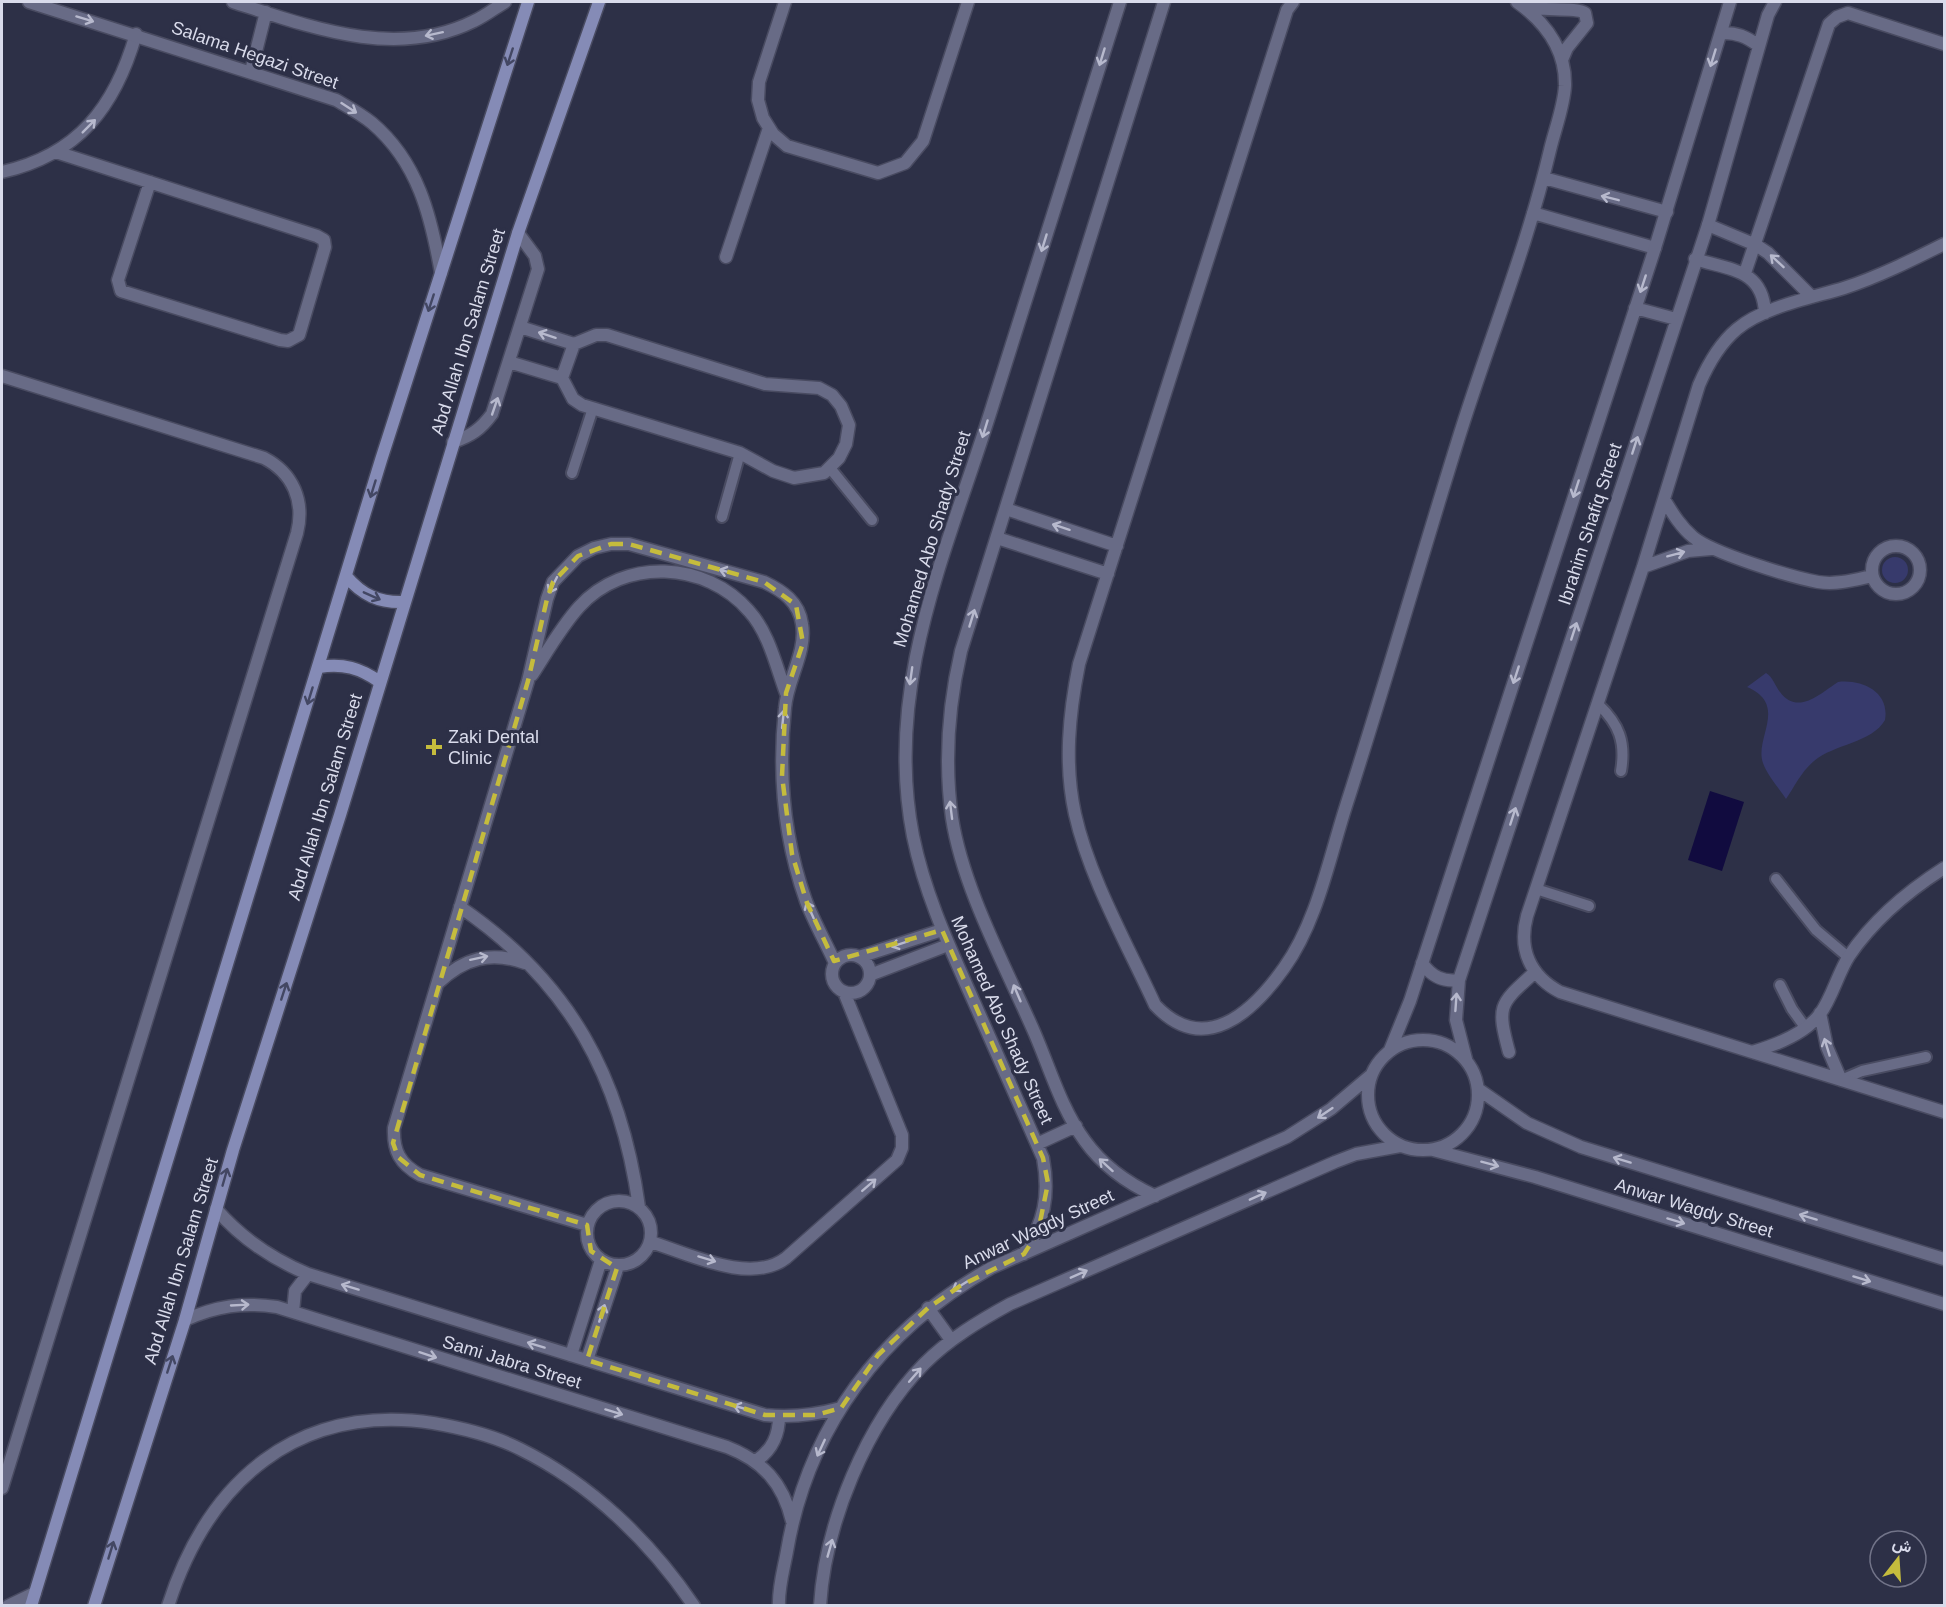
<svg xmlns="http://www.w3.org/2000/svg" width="1946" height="1607" viewBox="0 0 1946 1607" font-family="Arial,Vazirmatn,sans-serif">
  <rect width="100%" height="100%" fill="#2d3047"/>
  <path fill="#373a6c" d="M1882 570a13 13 0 1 1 26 0a13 13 0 1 1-26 0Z
    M1766,673C1773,677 1775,686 1780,692C1798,716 1821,693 1838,682C1862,679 1890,692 1885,720C1872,743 1834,744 1814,761C1801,772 1795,786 1786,799C1779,788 1767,775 1763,763C1754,738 1789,705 1747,687Z"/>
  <path fill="#110b3f" d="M1710,791L1744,802L1722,871L1688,860Z"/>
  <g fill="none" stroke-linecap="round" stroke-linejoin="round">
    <defs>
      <path id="service" d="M830,468L872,520
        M572,473L593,408
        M722,517L740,453
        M1598,704C1619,724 1626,742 1621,771
        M1776,879L1816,930L1848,957
        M1536,889L1589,906
        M1780,985L1792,1009L1805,1027
        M1841,1080L1862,1071L1926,1057"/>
      <path id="minor" d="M785,2L759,82L758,100L763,118L773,134L787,146L878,173L905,163L923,141L968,2
        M1293,2L1287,10L1079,664C1069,714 1064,764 1075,814C1089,877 1128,946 1155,1005C1204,1057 1252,1013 1284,968C1317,922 1329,859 1346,806C1385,685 1420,562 1458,440C1488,343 1527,248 1550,150C1555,129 1564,106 1565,86C1566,49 1545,22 1517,2
        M1527,7C1541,11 1578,7 1585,13L1587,23L1567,48L1562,60
        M56,152L317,236L324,240L325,247L299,335L288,341L280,340L121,291L118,280L150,182
        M2,172C78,155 115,107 136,34
        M1544,178L1667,212
        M1533,213L1655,248
        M1708,225L1756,245L1768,253L1812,297
        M1944,244C1912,260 1878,277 1844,288C1811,298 1763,307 1737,329C1719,344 1708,364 1699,385L1643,567L1527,916C1518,949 1530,976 1560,992L1944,1112
        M726,257L769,128
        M1695,259C1730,270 1763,269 1765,313
        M1745,273L1829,24L1837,17L1848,13L1944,44
        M520,327L574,344
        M596,335H607L765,384L819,388L832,395L841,406L849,425L846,444L839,458L824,473L794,478L773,471L740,453L582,405L573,399L562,378L574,344Z
        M509,362L562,378
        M2,376L264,458C293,473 305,501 297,533L2,1488
        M453,442C471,436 481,429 492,414L538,269L535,256L518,233
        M1665,501C1673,514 1681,527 1693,537C1712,553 1791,577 1818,582C1836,585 1854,580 1872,576
        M1006,509L1117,546
        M997,538L1108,574
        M1872 570a24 24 0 1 1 48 0a24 24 0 1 1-48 0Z
        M1643,567L1688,551L1711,549
        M532,675C547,652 561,627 579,607C624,557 706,561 749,611C769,633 776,666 786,693
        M460,907C570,982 621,1077 639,1207
        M832 974a19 19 0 1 1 38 0a19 19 0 1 1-38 0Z
        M859,957L942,930
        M870,975L948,945
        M438,983C464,958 491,951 525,963
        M1820,1013L1827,1047L1841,1080
        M1509,1052C1496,1004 1500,1004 1535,972
        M1752,1052C1776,1045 1805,1034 1820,1014C1832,998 1838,973 1849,956C1874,919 1908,891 1944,868
        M587 1233a32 32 0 1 1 64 0a32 32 0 1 1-64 0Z
        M587,1225L420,1175C400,1164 393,1151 394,1128L528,681L547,599L553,582L578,556L594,548L611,544H629L764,582C783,591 799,602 802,624C807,652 787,680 785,708C778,773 784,839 806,901C814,922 826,943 835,963
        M651,1242C689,1254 751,1285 786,1258L897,1160L902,1148V1135L844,992
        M571,1355L601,1260
        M587,1360L618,1266
        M8,1606L35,1593
        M168,1606C208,1481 297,1403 433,1423C462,1428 493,1435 520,1449C591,1484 650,1541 694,1606"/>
      <path id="tertiary" d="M29,2L336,100C348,107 361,114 372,123C418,162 431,216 441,273
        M233,2C310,27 396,60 474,21C485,16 495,8 505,2
        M1721,33C1736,32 1747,37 1759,46
        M251,71L266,12
        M1635,308L1676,319
        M1422,963C1432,977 1443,982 1459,980
        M1368 1095a55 55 0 1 1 110 0a55 55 0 1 1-110 0Z
        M1390,1050L1410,1001L1655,248L1730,2
        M1466,1059L1456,1020L1459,980L1708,225L1768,15L1775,2
        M1478,1089L1527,1123L1581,1147L1944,1259
        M1037,1144L1076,1126
        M1433,1150L1535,1177L1944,1304
        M1155,1196C1127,1183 1103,1166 1085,1141C1062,1110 1050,1069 1035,1034C1006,967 963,889 952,818C944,761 948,707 961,651L1164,2
        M216,1209C242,1239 272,1259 308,1274L765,1415C792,1418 815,1415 841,1408
        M1024,1254C1044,1222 1050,1196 1043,1158C1020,1106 997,1054 974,1002C950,948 925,895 913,836C883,683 949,547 993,404C1036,270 1078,136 1120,2
        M928,1308L951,1340
        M293,1312L295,1291L308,1274
        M185,1320C216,1306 243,1302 277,1307L727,1447C763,1461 783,1483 792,1521
        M756,1461C772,1450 779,1436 779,1416
        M779,1606C778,1588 784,1568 787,1551C808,1427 882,1329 991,1268L1287,1137L1331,1109L1370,1076
        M820,1606C825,1524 866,1423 924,1364C949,1339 979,1321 1010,1304L1335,1162L1356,1154L1400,1146"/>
      <path id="secondary" d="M346,576C362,595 379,603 404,602
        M319,667C343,663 360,668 380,682
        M31,1606L381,460L528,2
        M94,1606L185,1320L233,1150L340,815L518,233L599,2"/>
    </defs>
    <use href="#service" stroke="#494b61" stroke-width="14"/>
    <use href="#minor" stroke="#494b61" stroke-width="15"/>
    <use href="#tertiary" stroke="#494b61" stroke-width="15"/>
    <use href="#secondary" stroke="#494b61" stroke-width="15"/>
    <use href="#service" stroke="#686b86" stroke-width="10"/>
    <use href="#minor" stroke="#686b86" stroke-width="12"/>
    <use href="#tertiary" stroke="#686b86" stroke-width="12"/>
    <use href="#secondary" stroke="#858bb6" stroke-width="12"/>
  </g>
  <defs><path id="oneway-shaft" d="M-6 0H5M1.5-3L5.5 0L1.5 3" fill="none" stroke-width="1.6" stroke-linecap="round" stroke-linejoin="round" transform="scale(1.5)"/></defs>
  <g stroke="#b7b9cd">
    <use href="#oneway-shaft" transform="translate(85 19) rotate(17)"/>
    <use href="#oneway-shaft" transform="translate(434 34) rotate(168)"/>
    <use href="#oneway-shaft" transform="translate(1102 57) rotate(107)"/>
    <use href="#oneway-shaft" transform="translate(1713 58) rotate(107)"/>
    <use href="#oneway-shaft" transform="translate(349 108) rotate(33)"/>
    <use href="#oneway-shaft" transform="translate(89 126) rotate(-45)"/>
    <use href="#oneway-shaft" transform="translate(1610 198) rotate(-166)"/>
    <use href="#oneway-shaft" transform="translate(1044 243) rotate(107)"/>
    <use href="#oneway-shaft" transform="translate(1777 261) rotate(-137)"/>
    <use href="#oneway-shaft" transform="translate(1643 284) rotate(108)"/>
    <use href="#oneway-shaft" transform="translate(547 335) rotate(-162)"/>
    <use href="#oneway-shaft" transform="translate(495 406) rotate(-71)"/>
    <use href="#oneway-shaft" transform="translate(985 429) rotate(107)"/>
    <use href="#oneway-shaft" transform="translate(1635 445) rotate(-72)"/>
    <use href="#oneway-shaft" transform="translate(1576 489) rotate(108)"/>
    <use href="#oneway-shaft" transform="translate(1061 527) rotate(-162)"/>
    <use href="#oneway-shaft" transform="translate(1676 554) rotate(-15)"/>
    <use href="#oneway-shaft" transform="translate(728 572) rotate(-164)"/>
    <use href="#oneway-shaft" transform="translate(553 585) rotate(117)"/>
    <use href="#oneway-shaft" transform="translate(972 618) rotate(-73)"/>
    <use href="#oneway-shaft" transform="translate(1574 631) rotate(-72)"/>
    <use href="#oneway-shaft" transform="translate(1516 675) rotate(108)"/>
    <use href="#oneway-shaft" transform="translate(911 676) rotate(98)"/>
    <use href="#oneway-shaft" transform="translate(783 719) rotate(-84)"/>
    <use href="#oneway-shaft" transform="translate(951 810) rotate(-97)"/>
    <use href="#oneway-shaft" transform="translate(1513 816) rotate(-72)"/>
    <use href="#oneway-shaft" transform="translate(810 910) rotate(-114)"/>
    <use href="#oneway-shaft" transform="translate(900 944) rotate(162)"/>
    <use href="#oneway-shaft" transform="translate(479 958) rotate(-12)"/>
    <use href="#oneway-shaft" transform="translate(1017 993) rotate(-113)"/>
    <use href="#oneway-shaft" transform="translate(1456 1002) rotate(-86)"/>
    <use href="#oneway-shaft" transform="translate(1827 1047) rotate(-107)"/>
    <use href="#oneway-shaft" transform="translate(1325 1113) rotate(146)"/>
    <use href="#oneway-shaft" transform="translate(1622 1160) rotate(-163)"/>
    <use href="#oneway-shaft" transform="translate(1490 1164) rotate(15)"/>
    <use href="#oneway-shaft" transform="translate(1106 1165) rotate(-138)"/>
    <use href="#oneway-shaft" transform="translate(869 1185) rotate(-41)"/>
    <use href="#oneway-shaft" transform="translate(1258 1196) rotate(-24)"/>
    <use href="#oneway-shaft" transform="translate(1808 1217) rotate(-163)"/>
    <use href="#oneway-shaft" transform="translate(1676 1221) rotate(17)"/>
    <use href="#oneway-shaft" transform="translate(707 1259) rotate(17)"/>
    <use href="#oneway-shaft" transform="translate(1079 1274) rotate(-24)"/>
    <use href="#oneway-shaft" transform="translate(1862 1279) rotate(17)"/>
    <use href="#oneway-shaft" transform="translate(960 1286) rotate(148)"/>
    <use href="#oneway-shaft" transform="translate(350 1287) rotate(-163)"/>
    <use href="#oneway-shaft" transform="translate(240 1305) rotate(-3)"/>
    <use href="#oneway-shaft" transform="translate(602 1313) rotate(-72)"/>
    <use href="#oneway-shaft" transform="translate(536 1345) rotate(-163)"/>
    <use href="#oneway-shaft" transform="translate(428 1355) rotate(18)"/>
    <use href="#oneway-shaft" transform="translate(915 1375) rotate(-49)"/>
    <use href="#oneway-shaft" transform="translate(742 1408) rotate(-164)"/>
    <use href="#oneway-shaft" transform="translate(614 1412) rotate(17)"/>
    <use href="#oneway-shaft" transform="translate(821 1448) rotate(115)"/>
    <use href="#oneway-shaft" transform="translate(830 1548) rotate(-74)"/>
  </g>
  <g stroke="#434763">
    <use href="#oneway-shaft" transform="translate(510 57) rotate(108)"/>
    <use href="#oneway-shaft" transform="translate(431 303) rotate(108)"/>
    <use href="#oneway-shaft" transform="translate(373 489) rotate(107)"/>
    <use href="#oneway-shaft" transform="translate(372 596) rotate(24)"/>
    <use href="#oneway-shaft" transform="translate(310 696) rotate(107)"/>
    <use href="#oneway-shaft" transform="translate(284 991) rotate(-72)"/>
    <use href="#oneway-shaft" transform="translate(225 1177) rotate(-74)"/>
    <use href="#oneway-shaft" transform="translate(170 1364) rotate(-72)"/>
    <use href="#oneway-shaft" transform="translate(111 1550) rotate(-73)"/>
  </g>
  <path fill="none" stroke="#c5bc3d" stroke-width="4.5" stroke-dasharray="12 8" stroke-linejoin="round" d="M611,544H629L764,582L796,605L803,643L786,693L782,776L792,854L807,903L834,961L942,930L1043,1158L1048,1183L1038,1232L1024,1254L960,1286L928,1308L878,1355L841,1408L816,1415H765L587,1360L617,1268L591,1251L587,1225L420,1175L398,1157L393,1143L528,681L547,599L553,582L578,556Z"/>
  <path fill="#c5bc3d" stroke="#2d3047" stroke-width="2" d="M431 738h6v6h6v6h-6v6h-6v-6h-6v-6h6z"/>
  <g text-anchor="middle" stroke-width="6" stroke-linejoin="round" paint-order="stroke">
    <g font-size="18" fill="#d9dbeb" stroke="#2d3047">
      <text transform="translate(255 55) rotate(19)" y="6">Salama Hegazi Street</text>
      <text transform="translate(468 332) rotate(-73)" y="6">Abd Allah Ibn Salam Street</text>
      <text transform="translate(1590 524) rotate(-72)" y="6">Ibrahim Shafiq Street</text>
      <text transform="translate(932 539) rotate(-73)" y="6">Mohamed Abo Shady Street</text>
      <text transform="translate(325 797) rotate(-73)" y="6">Abd Allah Ibn Salam Street</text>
      <text transform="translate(1002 1020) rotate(66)" y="6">Mohamed Abo Shady Street</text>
      <text transform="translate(1694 1208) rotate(17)" y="6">Anwar Wagdy Street</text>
      <text transform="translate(1038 1229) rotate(-25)" y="6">Anwar Wagdy Street</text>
      <text transform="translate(181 1261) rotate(-73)" y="6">Abd Allah Ibn Salam Street</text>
      <text transform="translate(512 1362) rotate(17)" y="6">Sami Jabra Street</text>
    </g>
    <g font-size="18" fill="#d9dbeb" stroke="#2d3047" text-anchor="start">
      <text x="448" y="743">Zaki Dental<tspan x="448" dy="21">Clinic</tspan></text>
    </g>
  </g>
  <rect width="1946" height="1607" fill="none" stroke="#d9dbeb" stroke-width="6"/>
  <g transform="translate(1898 1559) rotate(17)"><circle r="28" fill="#2d3047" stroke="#727489" stroke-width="1.5"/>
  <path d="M0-4.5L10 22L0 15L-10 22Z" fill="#c5bc3d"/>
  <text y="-9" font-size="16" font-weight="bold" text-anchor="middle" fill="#d9dbeb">ش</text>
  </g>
</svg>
